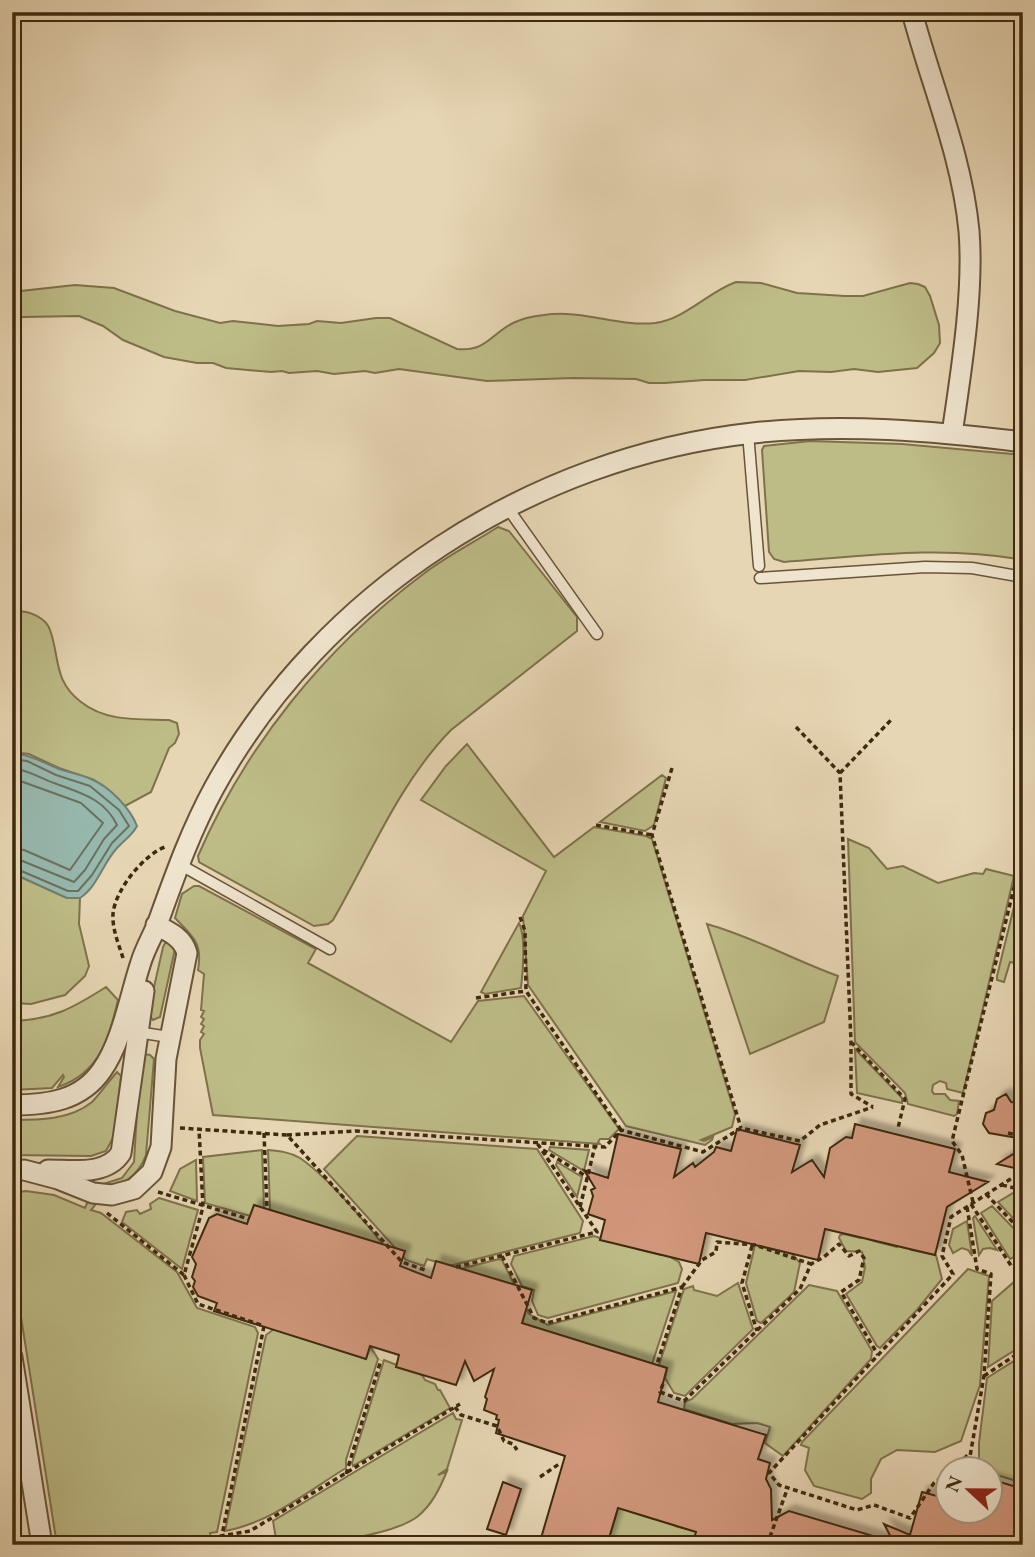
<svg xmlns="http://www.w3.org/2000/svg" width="1035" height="1557" viewBox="0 0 1035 1557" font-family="'EB Garamond',serif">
  <defs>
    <filter id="shadow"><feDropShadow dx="6" dy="-6" stdDeviation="2" flood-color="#0004"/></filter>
  </defs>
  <rect width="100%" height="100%" fill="#e7d6b4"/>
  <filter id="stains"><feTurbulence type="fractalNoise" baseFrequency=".00286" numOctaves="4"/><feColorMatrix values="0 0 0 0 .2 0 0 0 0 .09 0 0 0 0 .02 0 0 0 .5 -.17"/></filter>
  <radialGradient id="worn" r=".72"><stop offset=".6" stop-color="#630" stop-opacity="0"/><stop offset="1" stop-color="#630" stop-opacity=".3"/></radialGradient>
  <path fill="#bdbc87" stroke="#7e724a" stroke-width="2" d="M736,282L761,283L797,293L845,296H863L910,283L918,284L925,287L930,296L939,325L940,343L934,353L917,368L878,372L854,369L831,372L799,371L745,380H704L665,383H649L636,379L573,378L487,381L399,369L375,373L365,371L334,374L317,371L289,373L282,371L271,372L226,368L213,363H197L164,357L123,340L103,326L79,316L23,317L12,320V292L75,285L114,288L175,311L220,323L233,321L278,326L309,324L317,321L341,323L376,318H390L457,349C486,352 491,334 513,323C521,319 535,316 544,315C582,309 618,327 655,323C685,319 708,292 736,282Z
    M810,441L902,444L1023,455V560C944,545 864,556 784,562L774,559L769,552L762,450L764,446Z
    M498,527L509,531L577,617V631L451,730C399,783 370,856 333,920L328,924L314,926L199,862L198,856C246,745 325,648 422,575C445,557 473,543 498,527Z
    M20,611C31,612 46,618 50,630C60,657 53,681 81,702C106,722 139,719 169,720L177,723L179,734L175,743L169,748L151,792L125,806L94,780L59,768L29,754L12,752V614Z
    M467,744L554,857L594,827L646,836L652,839L735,1114L732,1127L701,1140L704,1141L713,1137L712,1140L705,1145L626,1126L528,985L523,916L546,871L421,800L446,766Z
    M662,775L666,778L654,825L645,831L600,822Z
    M848,839L869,848L887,869L903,866L938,883L974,873L983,874L986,869L1014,876L963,1093L947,1089L946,1083L940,1081L933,1085L932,1091L934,1094H945L950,1100L959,1101L957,1114L954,1116L908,1104L905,1093L855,1042Z
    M1023,870V965L1010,962L1004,982L997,980V976Z
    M12,873L67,898H80L79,924L89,966L85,976L65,995L31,1004L12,1003Z
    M194,886H199L316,949L308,963L451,1042L478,1001L524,996L619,1129L609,1139H600L598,1142L600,1144L213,1115L200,1048V1040L204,1034L201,1032L204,1026L201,1024L204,1019L201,1017L204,1011L201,1010L204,974L198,970C203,942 192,936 175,918L182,894Z
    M519,923C526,936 523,972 521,988L485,994L481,992Z
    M707,924C753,937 794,960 838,976L824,1022L750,1054Z
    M171,942L175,949L160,1017L153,1020L148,1014L163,947L165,943Z
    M106,987L118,1000C109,1038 100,1073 58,1087L64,1077L63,1075L52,1088L12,1090V1021C52,1020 73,1008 106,987Z
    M855,1049L902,1098V1103L857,1093Z
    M144,1054L150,1055L154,1059L146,1155C139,1174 121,1190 100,1185L122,1178L134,1162L139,1079Z
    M117,1072L121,1076L114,1136L106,1151L91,1156L12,1155V1120C39,1120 70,1120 92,1102C101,1093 108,1082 117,1072Z
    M357,1136L537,1149L583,1221L580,1233L449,1266L427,1259L424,1266L406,1260L324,1169Z
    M550,1147L589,1150L584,1171L549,1150Z
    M262,1150L264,1208L250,1216L205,1203L203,1157Z
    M268,1150C279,1151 290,1152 300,1158C333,1181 375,1234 400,1266L291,1233L296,1218L270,1210Z
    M196,1160L197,1201L170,1191L180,1169Z
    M557,1162L582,1177L577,1197L556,1165Z
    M26,1191L54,1195L85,1208L88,1201L96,1204L91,1210L101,1213L177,1272L197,1308L255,1327L258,1333L217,1532L210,1533L211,1541L186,1545H57L12,1260V1193Z
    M1013,1193L1023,1195V1229L998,1202Z
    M159,1198L198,1210L182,1269L122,1222L126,1212L137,1210L140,1214L151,1209L150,1204Z
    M992,1206L1023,1238V1250L1015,1253L1016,1256L1010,1259L981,1213Z
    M975,1216L997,1250L990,1248L983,1249L979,1255L973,1218Z
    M967,1221L972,1256L968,1250L962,1248L953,1253L949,1245L953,1229Z
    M844,1234L861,1238L862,1235L874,1241L897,1247L899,1244L911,1247V1250L936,1255L942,1279L916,1311L880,1348L877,1346L846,1294L862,1282L865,1267L862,1252L846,1251L839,1238L840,1235Z
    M594,1236L600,1238V1240L637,1246V1249L661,1255H673L672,1258L679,1262L682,1269L678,1283L548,1318L538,1315L532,1301L534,1290L522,1286L511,1264L514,1256Z
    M755,1245L779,1251L786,1246L800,1263L794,1292L761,1323L757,1321L746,1283Z
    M499,1259L502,1260L529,1314L548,1325L676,1291L652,1364L518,1337L525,1313L514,1299L460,1269Z
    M968,1269L989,1276L980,1385L961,1441L935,1452L897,1450L881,1459L871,1479V1493L862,1499L814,1486L805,1470L809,1448L801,1445L802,1442Z
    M1023,1274V1345L988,1367L992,1301Z
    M738,1283L753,1329L685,1396L674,1393L665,1378L667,1368L659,1365L684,1289L693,1286L694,1290L717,1296Z
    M809,1285L837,1291L872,1351L871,1359L783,1456L765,1443L770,1427L757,1423L732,1424L684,1409L685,1402L692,1399Z
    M274,1329L366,1359L370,1346L378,1359L346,1460V1468C308,1491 270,1523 225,1531L266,1335Z
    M1023,1355V1483L990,1473V1470L979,1469V1443L987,1378Z
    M384,1360L422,1375L425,1380L435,1384L438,1390H440L450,1408L353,1466L352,1463Z
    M453,1413L456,1419L462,1420L447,1469L438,1475L447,1471C440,1488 432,1505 417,1517C389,1537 312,1545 277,1545L273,1521Z
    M627,1506L631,1512L654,1519L656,1515C672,1527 687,1532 705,1527L692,1545H607L617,1512L616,1509Z"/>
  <path fill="#97b9af" stroke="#737f6f" stroke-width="2" d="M12,752C30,755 43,762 59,769C70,773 81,774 91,779C110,787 130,808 137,826C132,836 124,840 117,848C103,863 98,886 80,898H67L12,873Z"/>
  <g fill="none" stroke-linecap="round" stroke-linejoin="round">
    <path stroke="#6a715e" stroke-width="2" d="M12,759L27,761L56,775L90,786L119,810L129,826L112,843L92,875L78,891H68L12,867
      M12,768C28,770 40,778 54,783C80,793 104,798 117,825L104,839L85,870L74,882L20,860L12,859
      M12,778L81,803L103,823L70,870L24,850L12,848"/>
  </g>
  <path fill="#d1977c" stroke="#3e290e" stroke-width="2" filter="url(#shadow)" d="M1006,1094L1011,1102L1023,1105V1139L989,1133L983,1124L986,1113L994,1110L997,1099Z
    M855,1124L955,1149L949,1172L988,1182L947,1207L935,1255L825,1229L818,1260L706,1233L699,1264L600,1240L605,1220L588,1214L593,1196L591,1190L595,1188L584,1170L608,1178L618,1134L681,1149L674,1177L693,1163L695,1167L714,1152L716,1147L731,1151L737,1129L800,1145L792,1172L812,1160L824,1177L830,1148L846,1137L852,1138Z
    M1023,1148V1170L997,1164Z
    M254,1205L405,1251L400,1266L431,1278L436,1261L532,1290L522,1323L667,1368L658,1402L766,1435L758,1459L770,1463L766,1479L771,1489L772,1520L789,1511L890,1541V1545H692L696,1532L618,1508L607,1545H539L565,1456L496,1433L499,1420L496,1419L497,1415L484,1410L487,1399L485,1397L494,1369L474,1381L465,1361L456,1385L396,1367L399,1355L370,1346L366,1359L214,1311L217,1303L198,1296L193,1287L195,1281L192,1277L196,1264L192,1257L209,1218L217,1214L247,1224Z
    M990,1479L1023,1489V1545H895L884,1524L910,1535L922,1492L948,1499V1511H990Z
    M503,1482L521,1489L506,1535L487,1529Z"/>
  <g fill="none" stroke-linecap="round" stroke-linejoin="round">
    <defs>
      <path id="lane" d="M748,433L759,566
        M507,507L597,634
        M760,578L925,567L972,568L1023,577
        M179,864L330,949
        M137,1032L169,1037"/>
      <path id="street" d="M912,12C931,84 962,156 969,231C974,293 961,372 952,434
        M12,1105C47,1105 81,1101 102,1070C122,1042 130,995 141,962C145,949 152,937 157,925C174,878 190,832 214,788C322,592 532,457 753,433C843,423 934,431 1023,442
        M24,1170L58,1179L93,1193L112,1195L134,1189L152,1172L161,1147L166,1059L187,953C183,938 170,932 156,925
        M48,1170C73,1170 106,1176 121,1153L144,991
        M12,1357L42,1545"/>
    </defs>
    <use href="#lane" stroke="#685438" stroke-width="13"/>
    <use href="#street" stroke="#685438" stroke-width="23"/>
    <path stroke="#3e290e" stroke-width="3.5" stroke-dasharray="5 3.5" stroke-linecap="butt" d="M796,727L840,773L851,1042V1094L873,1107
      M1014,728L1023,743
      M672,768L652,835L741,1128
      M840,773L891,720
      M596,825L652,835
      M520,917L525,931L526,991L621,1130
      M123,958C119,945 112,929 113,914C115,890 144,854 167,846
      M476,998L526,991
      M851,1042L905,1099L898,1128
      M180,1128L287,1135L402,1262L425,1270
      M264,1133L267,1209
      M1008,1133L1023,1137
      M287,1135L356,1131L605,1147L621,1130L703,1152L741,1128L800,1141L820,1125L873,1107
      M543,1150L589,1178
      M1002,1185L1023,1190
      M158,1192L249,1219
      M986,1194L1023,1233
      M973,1202L962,1155L952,1141L1023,851
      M971,1204L1012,1267L1023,1262
      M580,1207L595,1146
      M967,1207L977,1269L991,1274L984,1376L968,1468
      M107,1213L184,1275L203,1207L199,1129
      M752,1246L742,1283L757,1331
      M502,1256L534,1318L547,1323L682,1287L657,1364
      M456,1267L597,1232L537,1143
      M184,1275L198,1304L264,1326L221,1540
      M682,1287L702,1260L716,1252L717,1242L755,1245L811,1264
      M984,1376L1023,1350
      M663,1384L660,1392L684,1401L800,1289L811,1264L824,1257L839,1244L849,1256L859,1251L864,1258L859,1280L841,1292L878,1355
      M455,1407L461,1415L497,1426L504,1441L513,1444L517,1450
      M951,1470L969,1454
      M948,1472L934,1483L910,1518L874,1505L857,1510L779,1485L769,1473L953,1274L942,1256L951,1217L1023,1171
      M346,1474L381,1360
      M540,1477L559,1464
      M203,1539L250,1531L460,1404
      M767,1545L788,1487"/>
    <use href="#lane" stroke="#efe4ce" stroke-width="10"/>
    <use href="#street" stroke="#efe4ce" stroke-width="19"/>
  </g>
  <rect width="1035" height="1557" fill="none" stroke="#e7d6b4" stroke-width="42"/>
  <rect x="14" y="14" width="1007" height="1529" fill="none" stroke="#3e290e" stroke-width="3.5"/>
  <rect x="21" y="21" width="993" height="1515" fill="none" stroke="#3e290e" stroke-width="2"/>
  <g transform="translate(969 1490) rotate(292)"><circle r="33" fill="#efe4ce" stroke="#a89981" stroke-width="2"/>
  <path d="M0-5L12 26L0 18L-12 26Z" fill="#8f2418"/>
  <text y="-10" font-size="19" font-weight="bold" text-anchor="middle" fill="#3e290e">N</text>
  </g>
  <rect width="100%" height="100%" filter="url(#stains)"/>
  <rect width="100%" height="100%" fill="url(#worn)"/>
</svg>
